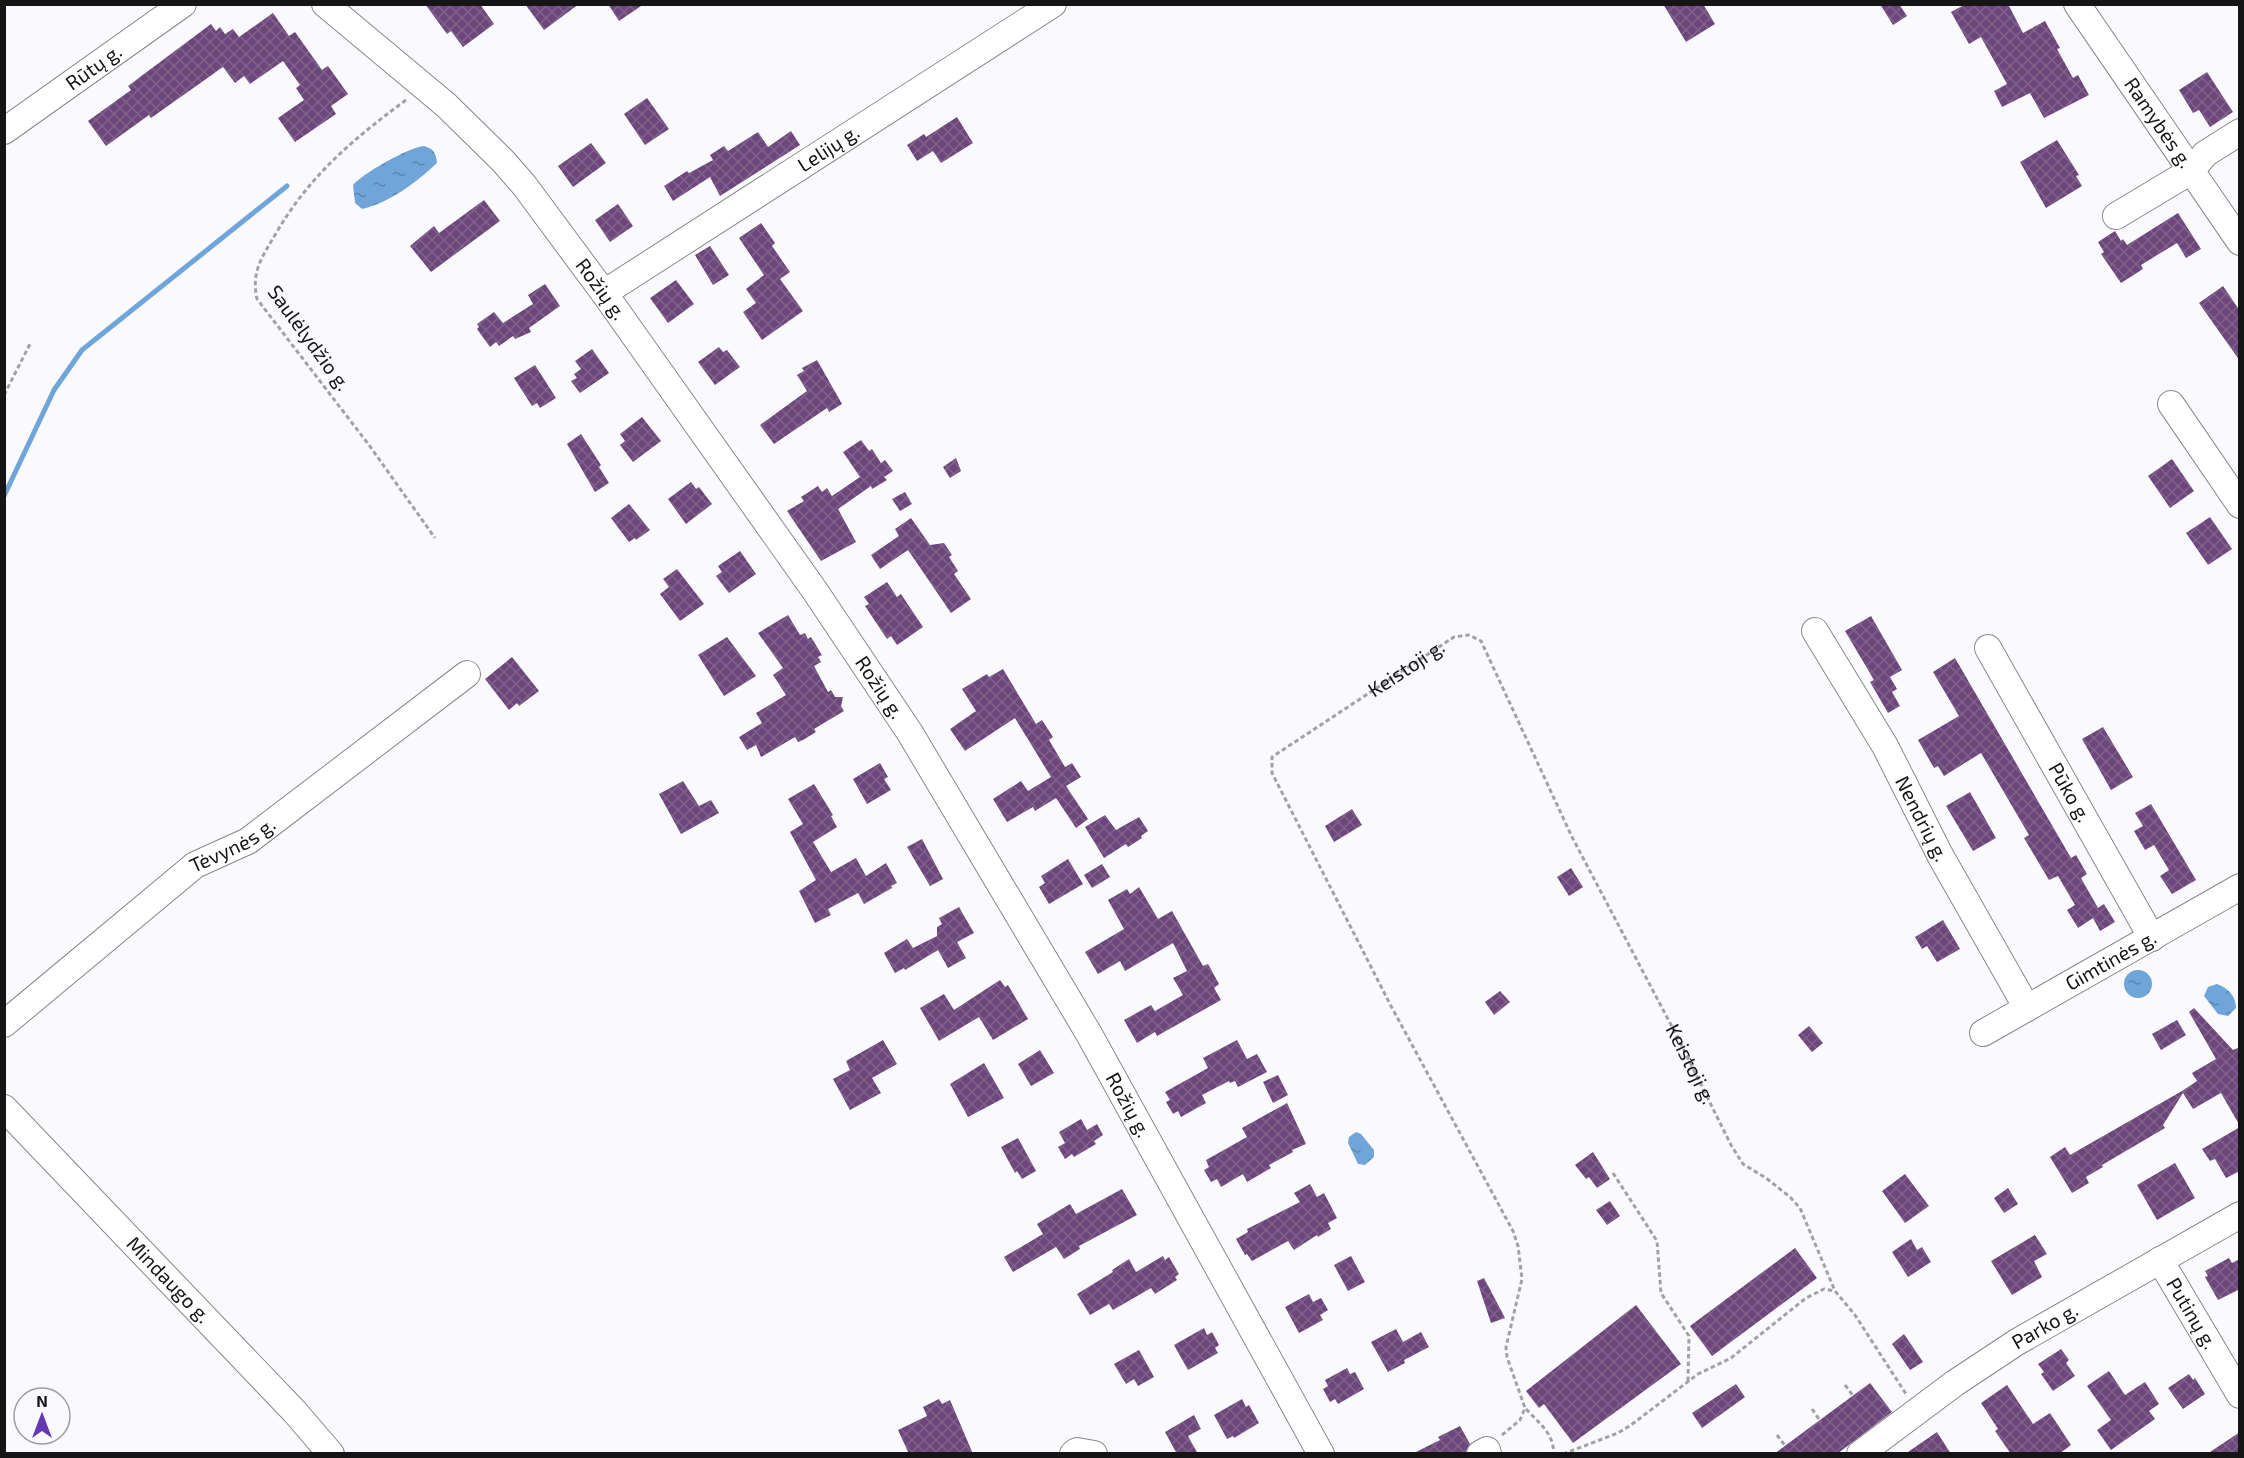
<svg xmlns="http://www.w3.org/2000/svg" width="2244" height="1458" viewBox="0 0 2244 1458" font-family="'Exo 2',sans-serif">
  <defs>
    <pattern id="water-ripples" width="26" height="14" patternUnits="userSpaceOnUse" patternTransform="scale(1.5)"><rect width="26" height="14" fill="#6fa5d9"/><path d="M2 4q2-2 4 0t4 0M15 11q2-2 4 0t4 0" fill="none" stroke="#5a85af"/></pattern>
    <pattern id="building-cross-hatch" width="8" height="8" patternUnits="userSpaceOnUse" patternTransform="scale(1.5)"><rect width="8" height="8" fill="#6d467c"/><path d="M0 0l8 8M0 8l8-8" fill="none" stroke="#80638b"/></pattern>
  </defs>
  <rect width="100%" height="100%" fill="#fafafe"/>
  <path fill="url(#water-ripples)" d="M424,146C434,149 436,153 437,163C417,182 389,203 362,209L355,203L353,185C362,174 409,147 424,146Z
    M2124 984a14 14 0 1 1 28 0a14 14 0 1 1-28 0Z
    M2217,984C2228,988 2236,996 2236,1008L2228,1016L2218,1014L2204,996L2208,987Z
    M1356,1132L1361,1134L1374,1150V1157L1365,1165L1358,1164L1348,1143L1349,1137Z"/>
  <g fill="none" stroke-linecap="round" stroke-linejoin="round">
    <path stroke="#6fa5d9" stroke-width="5" d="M4,496L54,390L82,350L287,186"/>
  </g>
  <path fill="url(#building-cross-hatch)" d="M425,4H480L494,24L463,47L451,31L447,34Z
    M525,4H579L544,30Z
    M608,4H644L619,21Z
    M1663,4H1703L1715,24L1686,42Z
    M1880,4H1899L1907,16L1893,25Z
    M1966,4H2008L2023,33L2045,21L2060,48L2057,49L2073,78L2078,75L2089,95L2044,118L2030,93L2002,107L1994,91L2007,84L1981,37L1969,44L1951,12Z
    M273,13L289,36L295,32L322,70L328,66L348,94L331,106L336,114L295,142L278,118L304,100L296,88L300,85L283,61L250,84L244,76L235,83L223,67L151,118L149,115L106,146L88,121L131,90L128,86L211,24L216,31L220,27L225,34L233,29L239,37Z
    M2207,72L2233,112L2210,127L2199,110L2193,113L2179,90Z
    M647,98L669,129L645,145L624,114Z
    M957,117L973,143L941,163L933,151L917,161L907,145L924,134L926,137Z
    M791,131L800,145L720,196L710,177L673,201L664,186L687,171L689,173L713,160L710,155L724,146L728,151L758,132L768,147Z
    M2057,140L2079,175L2076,176L2082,186L2046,208L2020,162Z
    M591,143L606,163L573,187L558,166Z
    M484,200L500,221L431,272L410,246L434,226L439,233Z
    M618,204L633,226L610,242L595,220Z
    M2178,213L2201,249L2186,258L2177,243L2141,265L2143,269L2121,283L2101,254L2104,252L2098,242L2115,231L2121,241L2123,239L2127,245Z
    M761,223L775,243L772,246L790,272L780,279L803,311L762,340L743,312L756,303L746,289L764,275L739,238Z
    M710,246L729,275L713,285L695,255Z
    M676,280L694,304L668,323L650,298Z
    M545,284L560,306L529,328L531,332L515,339L513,336L499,346L496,342L490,347L477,329L479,327L477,324L494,312L503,323L533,304L528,295Z
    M2223,286L2240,311V361L2199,303Z
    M719,347L723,352L727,350L740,367L715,385L698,362Z
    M592,349L609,373L580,393L571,381L577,378L574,374L581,369L575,361Z
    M817,360L842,404L829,412L827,408L774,444L760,425L807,391L797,375L804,371L802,368Z
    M535,365L556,398L540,408L537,403L532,406L514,378Z
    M642,417L661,441L633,462L620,445L625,441L620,434Z
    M581,434L601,465L599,467L609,483L595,492L567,444Z
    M861,440L869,451L872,449L881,463L885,460L893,471L884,477L887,480L872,489L871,486L838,509L856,542L821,561L787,511L804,501L801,497L818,486L822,492L827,488L832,496L860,477L843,452Z
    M956,458L961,471L950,478L943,467Z
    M2172,459L2194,491L2170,508L2148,476Z
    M691,482L696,489L699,487L712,504L686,524L668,499Z
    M905,492L912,504L900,511L892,499Z
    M629,504L650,530L636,540L635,538L629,542L611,518Z
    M2210,517L2232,549L2208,565L2186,533Z
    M911,518L930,545L944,543L952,555L949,557L958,571L954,574L971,599L951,613L908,550L880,569L871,555L899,536L895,529Z
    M740,551L756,574L729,593L716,576L722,572L718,566Z
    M677,569L704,604L680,621L660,594L669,587L663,579Z
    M887,582L897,597L901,594L923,627L897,645L891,636L887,639L865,606L869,604L864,597Z
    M788,615L800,635L805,633L808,639L811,637L822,655L818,657L821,662L814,666L828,692L831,690L835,697H843L841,706L844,711L814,729L816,732L803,740L798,742L795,737L761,757L756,745L747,750L739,737L762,723L756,713L786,695L773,675L783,668L758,633Z
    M1871,616L1902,670L1890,677L1897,689L1892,692L1900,706L1888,713L1870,682L1874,680L1845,631Z
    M727,637L756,676L724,696L698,655Z
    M512,657L539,691L519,706L517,703L509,710L485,679Z
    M1955,658L2071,858L2076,855L2087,874L2081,878L2098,908L2104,904L2115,922L2100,931L2093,918L2078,928L2067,910L2075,905L2058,876L2049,880L2024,838L2029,835L1981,753L1944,776L1938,766L1934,768L1918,740L1959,716L1933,672Z
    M1003,669L1036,724L1042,720L1053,737L1049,740L1065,767L1072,763L1081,777L1066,786L1088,819L1076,828L1056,798L1035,811L1033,807L1007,822L993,799L1021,781L1028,791L1051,777L1015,718L965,751L950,729L976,711L962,689L987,674L989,677Z
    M2103,727L2133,777L2111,790L2082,739Z
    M880,763L888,777L884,779L891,790L867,804L853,779Z
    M683,781L699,806L711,800L719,813L681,834L659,794Z
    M814,784L833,815L831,816L837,827L813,842L831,872L856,858L866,876L886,863L897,883L891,886L892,888L864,904L858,893L828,909L831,915L815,923L799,891L816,880L790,832L803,824L788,799Z
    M1970,792L1996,838L1973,851L1946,806Z
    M2151,804L2196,880L2172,894L2160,876L2169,870L2154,845L2145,850L2134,831L2143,826L2135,813Z
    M1352,809L1362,825L1334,842L1325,826Z
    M1105,815L1116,830L1139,817L1148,831L1141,836L1142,838L1128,847L1126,844L1104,858L1085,827Z
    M922,839L943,879L930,886L907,847Z
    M1068,859L1083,884L1049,904L1039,887L1045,883L1041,876Z
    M1102,864L1110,877L1092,888L1084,875Z
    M1571,868L1583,887L1569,896L1557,877Z
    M1139,887L1158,919L1172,911L1203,966L1208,964L1219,984L1214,988L1221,1000L1157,1036L1155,1032L1137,1043L1124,1020L1151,1005L1155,1011L1183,995L1173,978L1187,971L1173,943L1125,971L1120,961L1098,974L1085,952L1124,929L1108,900L1127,889L1130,894Z
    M959,907L974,933L957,942L966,958L948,968L938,950L905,970L904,968L895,973L884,953L907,939L913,948L937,936V927L942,924L939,918Z
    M1943,920L1960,949L1937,962L1927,946L1922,949L1915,937Z
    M1000,980L1005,987L1008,985L1028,1019L993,1040L979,1017L939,1041L920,1008L944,994L954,1010Z
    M1500,991L1510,1002L1494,1015L1485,1002Z
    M2194,1008L2233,1050L2240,1047V1126L2221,1093L2193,1109L2183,1093L2163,1125L2165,1128L2102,1165L2103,1167L2086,1177L2089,1183L2072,1193L2050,1157L2065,1147L2070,1155L2182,1091L2197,1081L2192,1073L2216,1059L2189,1012Z
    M2177,1020L2186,1035L2161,1050L2152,1034Z
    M1809,1026L1823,1043L1812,1052L1798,1035Z
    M883,1040L897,1064L872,1078L881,1093L850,1110L833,1079L850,1070L846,1061Z
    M1237,1040L1247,1059L1257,1054L1267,1072L1238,1087L1235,1081L1230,1083L1229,1081L1202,1095L1206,1103L1181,1117L1178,1111L1173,1114L1166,1102L1170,1100L1165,1092L1208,1068L1203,1058Z
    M1040,1050L1054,1073L1031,1086L1018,1064Z
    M984,1063L1004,1098L968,1117L950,1084Z
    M1278,1075L1288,1095L1273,1103L1263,1082Z
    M1287,1103L1306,1144L1292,1150L1293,1152L1269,1165L1271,1168L1247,1182L1243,1174L1221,1187L1217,1179L1211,1182L1204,1170L1209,1167L1206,1160L1247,1137L1242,1128Z
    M1081,1119L1087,1130L1097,1124L1103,1135L1094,1141L1096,1144L1074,1157L1072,1154L1065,1159L1058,1147L1065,1143L1059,1132Z
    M2240,1127V1171L2226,1178L2215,1159L2210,1161L2202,1149Z
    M1018,1138L1036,1171L1022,1179L1017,1171L1015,1173L1001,1147Z
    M1593,1152L1610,1179L1597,1188L1589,1177L1586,1179L1575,1165Z
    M2175,1163L2195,1198L2157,1220L2137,1185Z
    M1905,1174L1929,1206L1905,1223L1882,1191Z
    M1310,1184L1317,1197L1324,1193L1337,1218L1328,1223L1331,1229L1318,1237L1317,1235L1294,1250L1288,1241L1252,1261L1247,1254L1245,1255L1236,1239L1248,1232L1247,1229L1300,1202L1294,1193Z
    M2008,1188L2018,1204L2004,1213L1994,1198Z
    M1122,1189L1137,1215L1079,1246L1080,1249L1064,1259L1056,1247L1013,1272L1004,1257L1043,1234L1037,1224L1070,1204L1076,1214Z
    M1610,1201L1620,1216L1607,1225L1596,1210Z
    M2035,1235L2047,1254L2034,1261L2042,1277L2012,1295L1991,1261Z
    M1911,1239L1917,1250L1922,1247L1931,1262L1908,1277L1892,1252Z
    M1795,1248L1817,1278L1712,1356L1690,1326Z
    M1163,1256L1165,1260L1169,1257L1179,1274L1175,1277L1177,1280L1155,1294L1151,1288L1113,1310L1109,1304L1090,1315L1077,1294L1113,1272L1112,1270L1129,1259L1136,1272Z
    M1351,1256L1365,1282L1348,1291L1334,1265Z
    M2229,1258L2232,1263L2240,1259V1289L2218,1300L2205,1277L2208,1276L2205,1271Z
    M1484,1278L1505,1318L1491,1323L1477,1281Z
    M1309,1294L1313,1302L1321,1298L1328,1310L1320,1315L1323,1320L1299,1333L1285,1307Z
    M1636,1305L1681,1364L1573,1443L1544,1404L1539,1408L1526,1391Z
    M1204,1328L1207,1335L1212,1332L1219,1345L1215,1348L1218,1353L1188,1370L1174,1345Z
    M1396,1329L1403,1342L1421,1332L1429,1347L1404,1360L1405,1363L1388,1372L1371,1342Z
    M1904,1334L1923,1362L1910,1370L1892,1344Z
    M2061,1349L2069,1360L2066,1363L2075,1376L2053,1391L2041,1374L2044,1372L2038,1364Z
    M1139,1350L1154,1377L1138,1386L1134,1379L1126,1384L1114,1364Z
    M1347,1368L1350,1374L1355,1372L1364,1389L1338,1404L1335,1399L1330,1402L1323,1389L1328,1386L1325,1380Z
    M2109,1371L2125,1395L2145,1382L2159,1404L2149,1411L2155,1419L2111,1450L2097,1430L2111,1420L2087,1386Z
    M2189,1374L2193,1380L2195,1378L2205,1394L2183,1409L2168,1388Z
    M1870,1383L1892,1412L1837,1454H1774Z
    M1736,1384L1745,1397L1702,1428L1692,1413Z
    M2007,1385L2033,1424L2050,1413L2071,1445L2059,1454H2011L1995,1431L1998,1429L1981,1403Z
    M939,1399L942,1404L950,1400L973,1454H909L898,1430L927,1416L923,1407Z
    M1242,1399L1246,1407L1249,1405L1259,1423L1234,1438L1233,1436L1227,1439L1214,1415Z
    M1194,1415L1201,1429L1188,1436L1198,1454H1177L1165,1432Z
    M1460,1426L1470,1444L1465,1454H1412L1440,1440L1438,1437Z
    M1937,1432L1951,1454H1905Z
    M2240,1432V1454H2207Z"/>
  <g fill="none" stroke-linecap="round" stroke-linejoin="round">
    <defs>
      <g id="minor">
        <path id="s2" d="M325,4L446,105L503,161L524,185L604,293L815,591L910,733L1089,1034L1321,1454"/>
        <path id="s3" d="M2077,4L2240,242"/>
        <path id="s4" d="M4,131L183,4"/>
        <path d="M2116,216L2191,171L2205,154L2240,132"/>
        <path id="s5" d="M604,293L1053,4"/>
        <path d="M2171,404L2240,505"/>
        <path id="s6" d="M1815,631L1885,746L1940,855L2027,1008"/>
        <path id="s7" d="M1988,648L2152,938"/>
        <path id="s8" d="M4,1024L195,865L248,841L467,674"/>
        <path id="s9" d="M1983,1033L2240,887"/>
        <path id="s10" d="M4,1108L295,1412L331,1454"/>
        <path id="s11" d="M2160,1260L2240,1395"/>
        <path d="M1073,1454L1077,1451L1094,1454"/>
        <path d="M1480,1454L1487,1450L1488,1454"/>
        <path id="s12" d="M1860,1454L1955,1383L2017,1342L2240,1215"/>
      </g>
    </defs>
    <use href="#minor" stroke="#88888c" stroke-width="28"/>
    <g stroke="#a2a2a5" stroke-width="3" stroke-dasharray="4.5 3" stroke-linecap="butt">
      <path d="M406,100C352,140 309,176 275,235C262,257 251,272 257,299L369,445L435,538"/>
      <path d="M4,395L30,344"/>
      <path d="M1613,1173L1657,1241L1661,1293L1689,1336L1688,1381"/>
      <path d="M1845,1385L1854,1397"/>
      <path d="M1526,1409C1539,1423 1553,1432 1554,1454"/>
      <path d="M1812,1409L1821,1422"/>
      <path id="s1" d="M1502,1435L1520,1420L1525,1408L1507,1357L1506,1347L1522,1279L1518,1246L1513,1231L1391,1006L1272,773V757L1454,637L1469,635L1481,641L1572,837L1679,1040L1731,1145L1743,1164L1766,1178L1790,1197L1800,1208L1835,1291L1855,1315L1906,1394"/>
      <path d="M1777,1435L1786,1447"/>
      <path d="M1563,1454L1618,1433L1631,1425L1698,1374L1731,1358L1806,1298L1824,1289L1835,1291"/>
    </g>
    <use href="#minor" stroke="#fff" stroke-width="26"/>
  </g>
  <g text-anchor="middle" stroke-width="6" stroke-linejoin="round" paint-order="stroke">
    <g font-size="20" fill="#151516" stroke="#fafafe">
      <text dy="7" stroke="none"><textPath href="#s4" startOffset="110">Rūtų g.</textPath></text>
      <text dy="7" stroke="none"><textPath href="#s3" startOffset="144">Ramybės g.</textPath></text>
      <text dy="7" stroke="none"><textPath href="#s5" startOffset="267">Lelijų g.</textPath></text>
      <text dy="7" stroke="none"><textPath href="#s2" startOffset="399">Rožių g.</textPath></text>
      <text transform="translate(309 338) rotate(54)" y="7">Saulėlydžio g.</text>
      <text dy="7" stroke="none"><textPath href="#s1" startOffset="914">Keistoji g.</textPath></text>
      <text dy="7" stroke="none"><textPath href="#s2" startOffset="885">Rožių g.</textPath></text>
      <text dy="7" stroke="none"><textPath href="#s7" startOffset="166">Pūko g.</textPath></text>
      <text dy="7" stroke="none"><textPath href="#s6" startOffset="216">Nendrių g.</textPath></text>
      <text dy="7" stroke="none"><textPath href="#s8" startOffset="291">Tėvynės g.</textPath></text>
      <text dy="7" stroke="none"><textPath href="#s9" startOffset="147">Gimtinės g.</textPath></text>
      <text dy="7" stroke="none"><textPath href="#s1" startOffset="1472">Keistoji g.</textPath></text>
      <text dy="7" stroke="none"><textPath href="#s2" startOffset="1371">Rožių g.</textPath></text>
      <text dy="7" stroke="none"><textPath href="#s10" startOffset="238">Mindaugo g.</textPath></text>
      <text dy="7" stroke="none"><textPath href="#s11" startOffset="62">Putinų g.</textPath></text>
      <text dy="7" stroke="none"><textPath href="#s12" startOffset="225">Parko g.</textPath></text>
    </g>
  </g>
  <rect width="2244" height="1458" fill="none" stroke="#151516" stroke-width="12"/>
  <g transform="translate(42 1416)"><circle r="28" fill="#fafafe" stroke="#9e9ea1" stroke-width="1.5"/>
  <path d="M0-4.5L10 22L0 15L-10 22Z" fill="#6438b0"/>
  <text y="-9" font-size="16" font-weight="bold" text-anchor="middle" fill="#151516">N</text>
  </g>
</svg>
